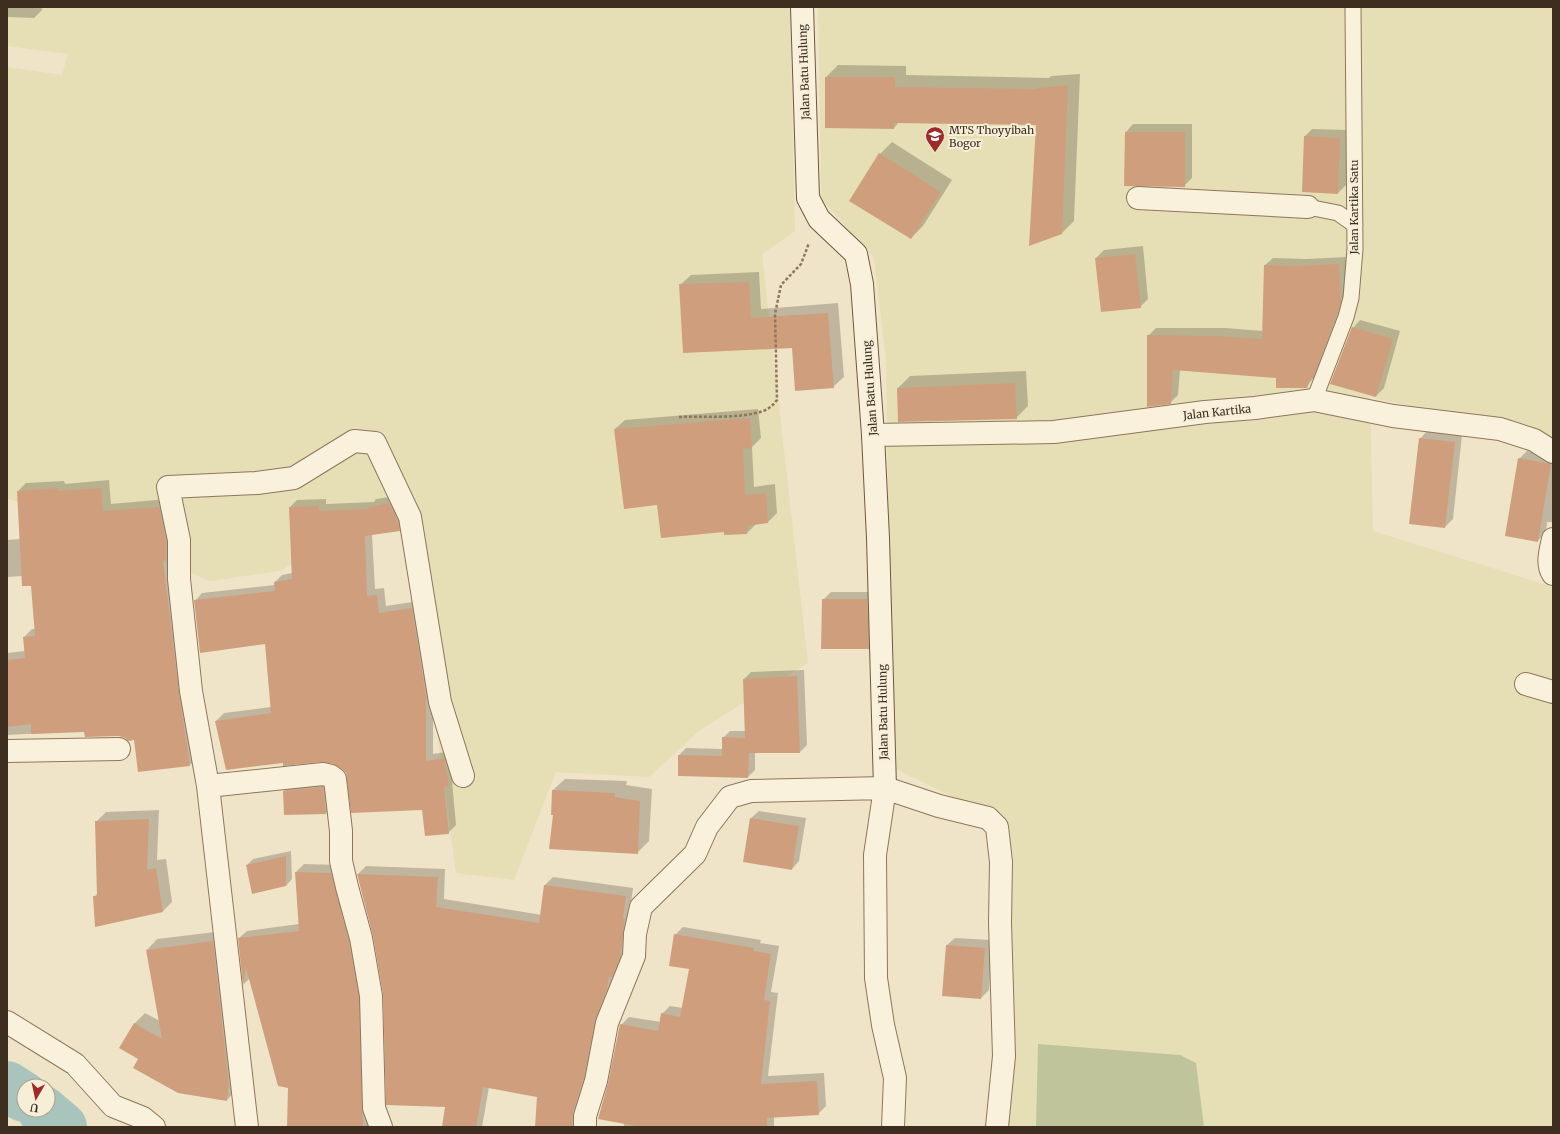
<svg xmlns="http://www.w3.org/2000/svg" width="1560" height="1134" viewBox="0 0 1560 1134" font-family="Merriweather,serif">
  <rect width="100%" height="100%" fill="#f0e4c8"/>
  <path fill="#e6deb5" d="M7,7H790L795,231L762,254L808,663L700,730L649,777L556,772L514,880L456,873L405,496L280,571L210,581L7,498V67L62,75L68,54L7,46Z
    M818,7H1553V439L1370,397L1373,531L1553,587V1127H1008L997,819L892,767L886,361L874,258L821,199Z"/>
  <path fill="#bfc49a" d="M1038,1044L1180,1055L1196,1063L1204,1127H1036Z"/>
  <path fill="#0003" d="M7,7H42V10L34,18L7,17Z
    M838,65L906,66V75L1049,78L1051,76L1080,74L1074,221L1062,233L1037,124L899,122L894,128L826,77Z
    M1133,124H1192V178L1184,186L1125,185L1126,132Z
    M1312,129L1347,130L1346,185L1338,193L1304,137Z
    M892,142L952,180L923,226L911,238L880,154Z
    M1143,246L1148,299L1140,307L1096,258L1104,250Z
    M1347,257L1348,294L1320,370L1305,388L1277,377L1180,370L1178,395L1170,403L1148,336L1156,328H1225L1263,331L1265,265L1273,258L1306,259Z
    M759,272L761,309L838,303L844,377L833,387L793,347L680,285L691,275Z
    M1360,320L1400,331L1384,388L1376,396L1353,328Z
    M1026,371L1028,406L1016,418L898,388L910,376Z
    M758,409L761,438L752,447L754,487L775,484L777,513L768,522L756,524L747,533L725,531L658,504L615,429L625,420Z
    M1427,431L1462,435L1453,519L1445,527L1420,439Z
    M1527,451L1553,456V522H1547L1546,533L1538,540L1519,459Z
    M109,480L111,504L167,499L198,757L190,765L135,739L119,736L85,731L7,735V653L25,651L24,637L32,629H36L32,585L23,576L7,577V540L21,539L18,491L26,483L64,481L65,484Z
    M397,496L407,522L399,530L372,534L375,589L384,588L386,606L419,601L433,688V754L452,751L456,777L452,781L456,825L448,833L423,809L347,773L334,763L322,761H284L216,721L224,713L271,707L266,643L195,601L202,593L275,585V582L282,575L292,573L290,507L297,500L326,499V504L374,502L376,499Z
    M831,592H875L876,640L868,648L823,600Z
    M804,670L807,745L800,752H755V770L748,777L679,755L686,748L723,749V738L730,731H746L744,679L751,672Z
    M565,779L627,781L626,785L652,789L649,841L637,853L554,814L553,790Z
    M327,784L330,809L326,813L285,814L284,791L288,787Z
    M159,810L157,860L166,859L172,902L163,911L94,897L98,893L96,822L106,812Z
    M759,811L806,818L799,861L792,869L751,818Z
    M291,851L292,879L286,886L247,865L253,859Z
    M304,864L339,865L356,932L370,1127H288L289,1087L250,978L244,984L239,938L247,931L299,924L296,872Z
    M366,866L445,869L444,899L542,915L545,885L553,877L633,888L630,911L633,912L583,1127H536L538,1096L489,1087L482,1127H443L446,1106L384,994L374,936L358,874Z
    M683,927L761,940L760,943L779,946L771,992L778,993L768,1076L824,1073L826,1106L818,1114L774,1117V1127H624L621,1025L629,1017L661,1022L662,1014L670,1006L683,1008L690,968L675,935Z
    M223,931L237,1089L227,1100L140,1058L121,1047L135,1023L145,1013L160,1021L147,950L157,939Z
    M955,938L992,940L989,990L981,998L947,945Z"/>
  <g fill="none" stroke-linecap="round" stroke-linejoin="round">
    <path stroke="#a9c4bc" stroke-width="50" d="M7,1086L24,1097
      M42,1110L62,1127"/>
  </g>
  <path fill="#cf9f7d" d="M825,77H895V87L1038,89V88L1068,85L1062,234L1029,246L1036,125L894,123V129L825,128Z
    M1125,132H1185V187L1124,186Z
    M1304,136L1340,138L1338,194L1302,192Z
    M879,153L941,192L911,239L849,201Z
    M1135,254L1141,308L1101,312L1095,258Z
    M1339,264L1341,302L1337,314L1313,379L1311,378L1307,388H1276V378L1173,370L1171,404L1147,407V335L1216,336L1262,339L1264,265L1297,266Z
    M749,282L751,318L828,313L834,388L795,391L792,348L683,353L679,284Z
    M1352,327L1393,339L1376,397L1330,384Z
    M1015,383L1017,419L898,422L897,388Z
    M750,418L752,448L743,449L745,495L766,493L768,523L747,526V534L724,535V532L661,538L657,505L624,509L614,429Z
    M1419,438L1455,442L1445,528L1409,524Z
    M1518,458L1551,464L1538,542L1505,536Z
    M57,488V491L101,488L103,511L159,507L166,541V560H163L179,692L190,766L138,772L134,740L128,741L125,738L119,736L85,737L84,732L31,734V724L7,727V660L25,658L23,637L35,636L31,586H22L17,491Z
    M390,503L398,521L400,531L365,536L367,596L377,595L379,613L412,608L426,696V761L444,758L449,786H444L449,834L425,836L422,810L351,813L346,773L342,769L334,764L322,762L283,766V763L226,770L215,721L271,713L265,644L200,653L194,600L275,591L274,582L292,579L289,507L319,506V511L368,509V507Z
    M822,599H867L869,649H821Z
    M797,676L800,753H749L748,778L678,776V755L722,756V737L745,738L743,679Z
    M323,787L326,814L284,815L283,791Z
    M552,790L615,793V797L640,801L638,854L549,849L553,815H551Z
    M750,818L799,826L792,870L743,862Z
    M149,819L147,870L156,868L163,912L95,927L93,896H97L95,821Z
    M286,856V886L252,894L246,865Z
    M295,872L331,873L349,941L359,997L363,1127H287L288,1088L278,1086L246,968L243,986L238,938L299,931Z
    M357,874L438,877L436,907L539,923L544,885L626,896L623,919H625L620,958L612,977H609L607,989L595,1021L584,1078L573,1112L572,1127H535L537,1097L483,1087L476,1127H442L445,1107L386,1105L383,994L373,936Z
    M674,934L754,948L753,951L771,954L764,1000L770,1001L761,1084L817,1081L819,1115L767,1118V1127H641L598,1119L608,1083L620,1024L658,1031L661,1013L680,1017L689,969L669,966Z
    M213,941L229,1084L227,1101L178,1093L133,1068L138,1059L119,1048L134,1023L162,1039L146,950Z
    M946,945L985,948L981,999L942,996Z"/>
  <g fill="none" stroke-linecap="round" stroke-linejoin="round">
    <defs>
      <path id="lane" d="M1308,207L1338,213L1355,225
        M1314,400L1346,317L1351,298L1355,249L1353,7"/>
      <path id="street" d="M1138,198L1308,207
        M873,435L1054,432L1205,412L1255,408L1314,400L1393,416L1500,429L1534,440L1553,452
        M1553,539C1551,549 1546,564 1553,574
        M1526,684L1553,692
        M7,751L119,749
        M208,786L323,774L331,776L335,779L341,831V861L347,887L361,938L371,996L374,1108L381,1127
        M885,788L875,855L876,978L883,1025L895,1078L893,1127
        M7,1022L75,1064L113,1106L143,1118L154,1127
        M247,1127L208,786L191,691L179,579V540L168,487L257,483L294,478L354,441L375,443L410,517L440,702L463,776
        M585,1127V1116L596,1081L607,1023L634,956L635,934L641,907L695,854L707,827L730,797L751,791L885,788L939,806L988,818L997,827L1001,862L1000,923L1004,1056L997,1127"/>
      <path id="secondary" d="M802,7L808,198L819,219L856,254L862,284L873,435L878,538L885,788"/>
    </defs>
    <use href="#lane" stroke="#8d765c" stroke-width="17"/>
    <use href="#street" stroke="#8d765c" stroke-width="24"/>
    <use href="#secondary" stroke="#6f573f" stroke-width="24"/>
    <path stroke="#8d765c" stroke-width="2.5" stroke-dasharray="3 2" stroke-linecap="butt" d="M679,417C703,416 740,419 763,411C769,409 773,405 777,400L775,314L781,285L801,264L809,243"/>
    <use href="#lane" stroke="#faf1dc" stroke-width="15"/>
    <use href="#street" stroke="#faf1dc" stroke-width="22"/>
    <use href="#secondary" stroke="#faf1dc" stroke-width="22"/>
  </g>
  <defs>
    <symbol id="school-pin" viewBox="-11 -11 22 30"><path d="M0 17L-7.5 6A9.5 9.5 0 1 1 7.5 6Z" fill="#9e2a2b" stroke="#f7eed8"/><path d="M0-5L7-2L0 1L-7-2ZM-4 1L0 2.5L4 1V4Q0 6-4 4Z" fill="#fff"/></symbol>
  </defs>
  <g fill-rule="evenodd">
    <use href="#school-pin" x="924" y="125" width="22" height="30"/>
  </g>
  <g text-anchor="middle" stroke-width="4" stroke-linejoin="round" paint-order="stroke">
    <g font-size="11" fill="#3d2e20" stroke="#f7eed8">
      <text transform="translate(804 72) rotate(-92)" y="4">Jalan Batu Hulung</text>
      <text transform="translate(1354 207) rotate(-90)" y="4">Jalan Kartika Satu</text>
      <text transform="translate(870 388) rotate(-94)" y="4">Jalan Batu Hulung</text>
      <text transform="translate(1217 412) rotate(-6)" y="4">Jalan Kartika</text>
      <text transform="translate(883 712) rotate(-91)" y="4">Jalan Batu Hulung</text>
    </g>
    <g font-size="11" fill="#3d2e20" stroke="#f7eed8" text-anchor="start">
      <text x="949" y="134">MTS Thoyyibah<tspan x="949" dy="13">Bogor</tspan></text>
    </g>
  </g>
  <rect width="1560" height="1134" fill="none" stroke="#3d2e20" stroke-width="16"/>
  <g transform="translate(36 1098) rotate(189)"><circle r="19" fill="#f7eed8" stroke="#ada18e"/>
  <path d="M0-3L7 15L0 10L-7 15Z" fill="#9e2a2b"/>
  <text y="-6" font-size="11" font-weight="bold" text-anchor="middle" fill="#3d2e20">U</text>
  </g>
</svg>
